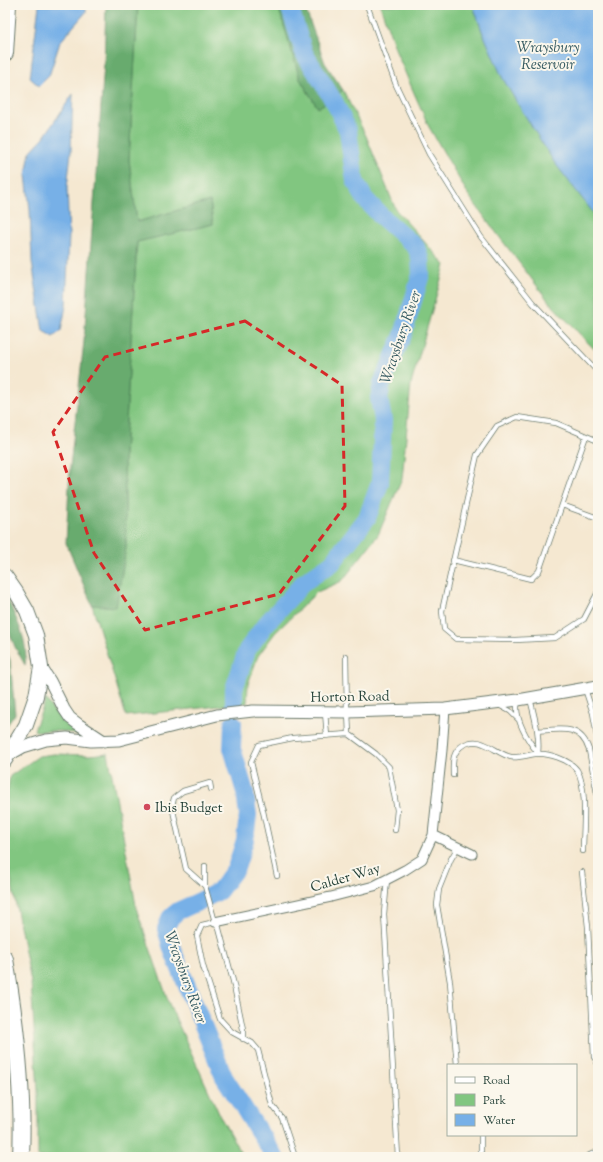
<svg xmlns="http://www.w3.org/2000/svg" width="603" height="1162" viewBox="0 0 603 1162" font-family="'Sorts Mill Goudy',serif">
  <rect width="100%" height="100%" fill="#fbf7ec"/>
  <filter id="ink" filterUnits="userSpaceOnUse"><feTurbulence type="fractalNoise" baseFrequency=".025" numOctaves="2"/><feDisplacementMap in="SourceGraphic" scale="8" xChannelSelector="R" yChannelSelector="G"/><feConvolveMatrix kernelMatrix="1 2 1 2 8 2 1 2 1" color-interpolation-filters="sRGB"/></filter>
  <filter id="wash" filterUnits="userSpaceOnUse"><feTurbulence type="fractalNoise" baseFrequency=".012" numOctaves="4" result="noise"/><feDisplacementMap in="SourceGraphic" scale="16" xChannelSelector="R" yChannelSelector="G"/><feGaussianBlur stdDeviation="0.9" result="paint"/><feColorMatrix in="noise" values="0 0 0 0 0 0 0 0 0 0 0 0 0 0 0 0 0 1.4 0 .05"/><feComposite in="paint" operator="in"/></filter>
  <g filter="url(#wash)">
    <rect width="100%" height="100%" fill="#f5e8d1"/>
    <path fill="#81c680" stroke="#50825a" d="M138,5H278L300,79L318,108L343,90L366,136L396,210L445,265L411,384L402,479L378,535L342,581L317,592L275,633L258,656L248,684L247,703L126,716L92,605L116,607L126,548L124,454L137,242L213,224L210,201L137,222L129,160Z
      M380,5H473L482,31L598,219V353L550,303L501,239L469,196L429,127L397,54Z
      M46,699C56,719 74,729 93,738L61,731H35L34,730Z
      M108,753L137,911L170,1006L221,1118L243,1157H38V1091L31,982L5,849V807L10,776L39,756L54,754L90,755Z"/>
    <path fill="#68ab6e" stroke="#447451" d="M106,5H138L129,160L137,222L210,201L213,224L137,242L124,454L126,548L116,607L92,605L66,543L70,467L84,341L104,64Z
      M278,5H304L325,63L343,90L318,108L300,79Z
      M5,597L8,600C17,621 29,642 25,665L15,647L5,621Z
      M5,646L10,660L15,714L5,728Z"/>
    <path fill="#77b0e7" stroke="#4b768e" d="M39,5H86V12L60,42L49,76L39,86L30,78Z
      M473,5H598V219L554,162L516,101L502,77L482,31Z
      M73,94L71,152L67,188L69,236L66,306L61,331L53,337L43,331L32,262L30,210L26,175L30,152L44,137Z"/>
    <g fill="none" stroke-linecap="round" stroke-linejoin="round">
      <path stroke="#77b0e7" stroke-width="18" d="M234,704V689L247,650L265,625L304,582L332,563L367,518L380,483L383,420L379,398L382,383L403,335L421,274L420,258L416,247L382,217L365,199L355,181L348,131L335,103L304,53L289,5
        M233,723L232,748L245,792L248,815L245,840L236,868L219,891L200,901L178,911L170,918L166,929L172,949L224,1077L275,1157"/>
    </g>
  </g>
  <g filter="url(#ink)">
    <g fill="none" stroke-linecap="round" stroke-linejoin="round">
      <defs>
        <path id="service" d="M367,5L396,85L429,154L481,237L533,303L598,372
          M598,441L556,423L517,417L497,426L477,455L442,611L444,629L456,639L515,640L555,638L584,619L598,592
          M562,505L598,518
          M453,560L531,579L539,571L586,436
          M346,656L347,712
          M585,689L593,713L598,742
          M530,698C534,716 540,734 538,753
          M518,701C513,717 528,741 538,753
          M499,705L510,711L519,720
          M325,712L327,736
          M348,712L349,734
          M538,731C560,729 581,724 589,750L598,799
          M453,775C453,768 452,760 455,754C460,743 474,739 484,744C493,747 501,755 511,757C519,758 527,755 535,754C547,752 570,760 577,770C588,788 583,830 583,851
          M205,866V886L215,922L202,925L197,936L203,966L220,1019L232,1032L252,1043L258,1050L272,1105L282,1118L295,1157
          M582,872L588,927L594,1057L598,1064
          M277,876L263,811L251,762L259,745L293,738L349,734L376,754L389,767L397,810L395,830
          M387,879L384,914L398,1157
          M205,886L186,869L172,806L174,798L183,791L210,783L211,789
          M217,921L233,981L243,1029V1039
          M457,1065L450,982L437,905L439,889L451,859L458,847
          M481,1135V1157
          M586,1157L596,1152L598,1150"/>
        <path id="minor" d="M433,835L472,854
          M215,922L331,897L374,886L405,870L422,859L433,835L442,750L445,709"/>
        <path id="tertiary" d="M41,667L50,681L64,709L70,718L78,724L104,741
          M9,755L23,747L46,740L67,738L91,741L119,740L217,715L253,711L348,712L445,709L518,700L598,686"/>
        <path id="trunk" d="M5,576L16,592L27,611L36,635L41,667L36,696L26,725L5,760"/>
        <path id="motorway" d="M5,53L8,5
          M5,959C16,1024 24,1091 21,1157"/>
      </defs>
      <use href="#service" stroke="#6a796b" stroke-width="6"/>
      <use href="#minor" stroke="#6a796b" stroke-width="11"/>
      <use href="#tertiary" stroke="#6a796b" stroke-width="13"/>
      <use href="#trunk" stroke="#6a796b" stroke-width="16"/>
      <use href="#motorway" stroke="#6a796b" stroke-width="18"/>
      <use href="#service" stroke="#fff" stroke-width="4.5"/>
      <use href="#minor" stroke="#fff" stroke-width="9"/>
      <use href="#tertiary" stroke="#fff" stroke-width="11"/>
      <use href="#trunk" stroke="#fff" stroke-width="14"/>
      <use href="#motorway" stroke="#fff" stroke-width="16"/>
    </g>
  </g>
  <path fill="none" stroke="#d62828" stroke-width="3" stroke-dasharray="8 5" stroke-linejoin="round" d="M245,321L342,385L345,506L279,594L145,630L94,553L53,432L105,357Z"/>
  <circle fill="#d1495b" stroke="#fbf7ec" stroke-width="1.5" cx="147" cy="807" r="4"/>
  <g text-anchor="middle" stroke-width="4" stroke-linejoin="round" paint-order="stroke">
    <g font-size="14" fill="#1f3d34" stroke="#fbf7ec">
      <text transform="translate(350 696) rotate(-1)" y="5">Horton Road</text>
      <text transform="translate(345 877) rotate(-16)" y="5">Calder Way</text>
    </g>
    <g font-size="14" fill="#1f3d34" stroke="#fbf7ec" text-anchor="start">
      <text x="155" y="812">Ibis Budget</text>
    </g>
    <g font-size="15" font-style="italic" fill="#355a61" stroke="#fbf7ec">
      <text x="548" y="52">Wraysbury<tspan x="548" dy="17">Reservoir</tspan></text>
      <text transform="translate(400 337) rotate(-71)" y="5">Wraysbury River</text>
      <text transform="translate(186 977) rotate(70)" y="5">Wraysbury River</text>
    </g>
  </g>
  <rect width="603" height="1162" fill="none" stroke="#fbf7ec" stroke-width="20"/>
  <rect x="447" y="1064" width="130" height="72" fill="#fbf7ec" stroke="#a3ada2"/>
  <rect x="455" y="1077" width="20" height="6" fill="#ffffff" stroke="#a3ada2"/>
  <text x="483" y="1084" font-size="12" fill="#1f3d34">Road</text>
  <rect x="455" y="1094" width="20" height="12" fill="#81c680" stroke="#a3ada2"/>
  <text x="483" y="1104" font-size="12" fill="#1f3d34">Park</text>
  <rect x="455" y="1114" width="20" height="12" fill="#77b0e7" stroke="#a3ada2"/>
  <text x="483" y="1124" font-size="12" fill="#1f3d34">Water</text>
</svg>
